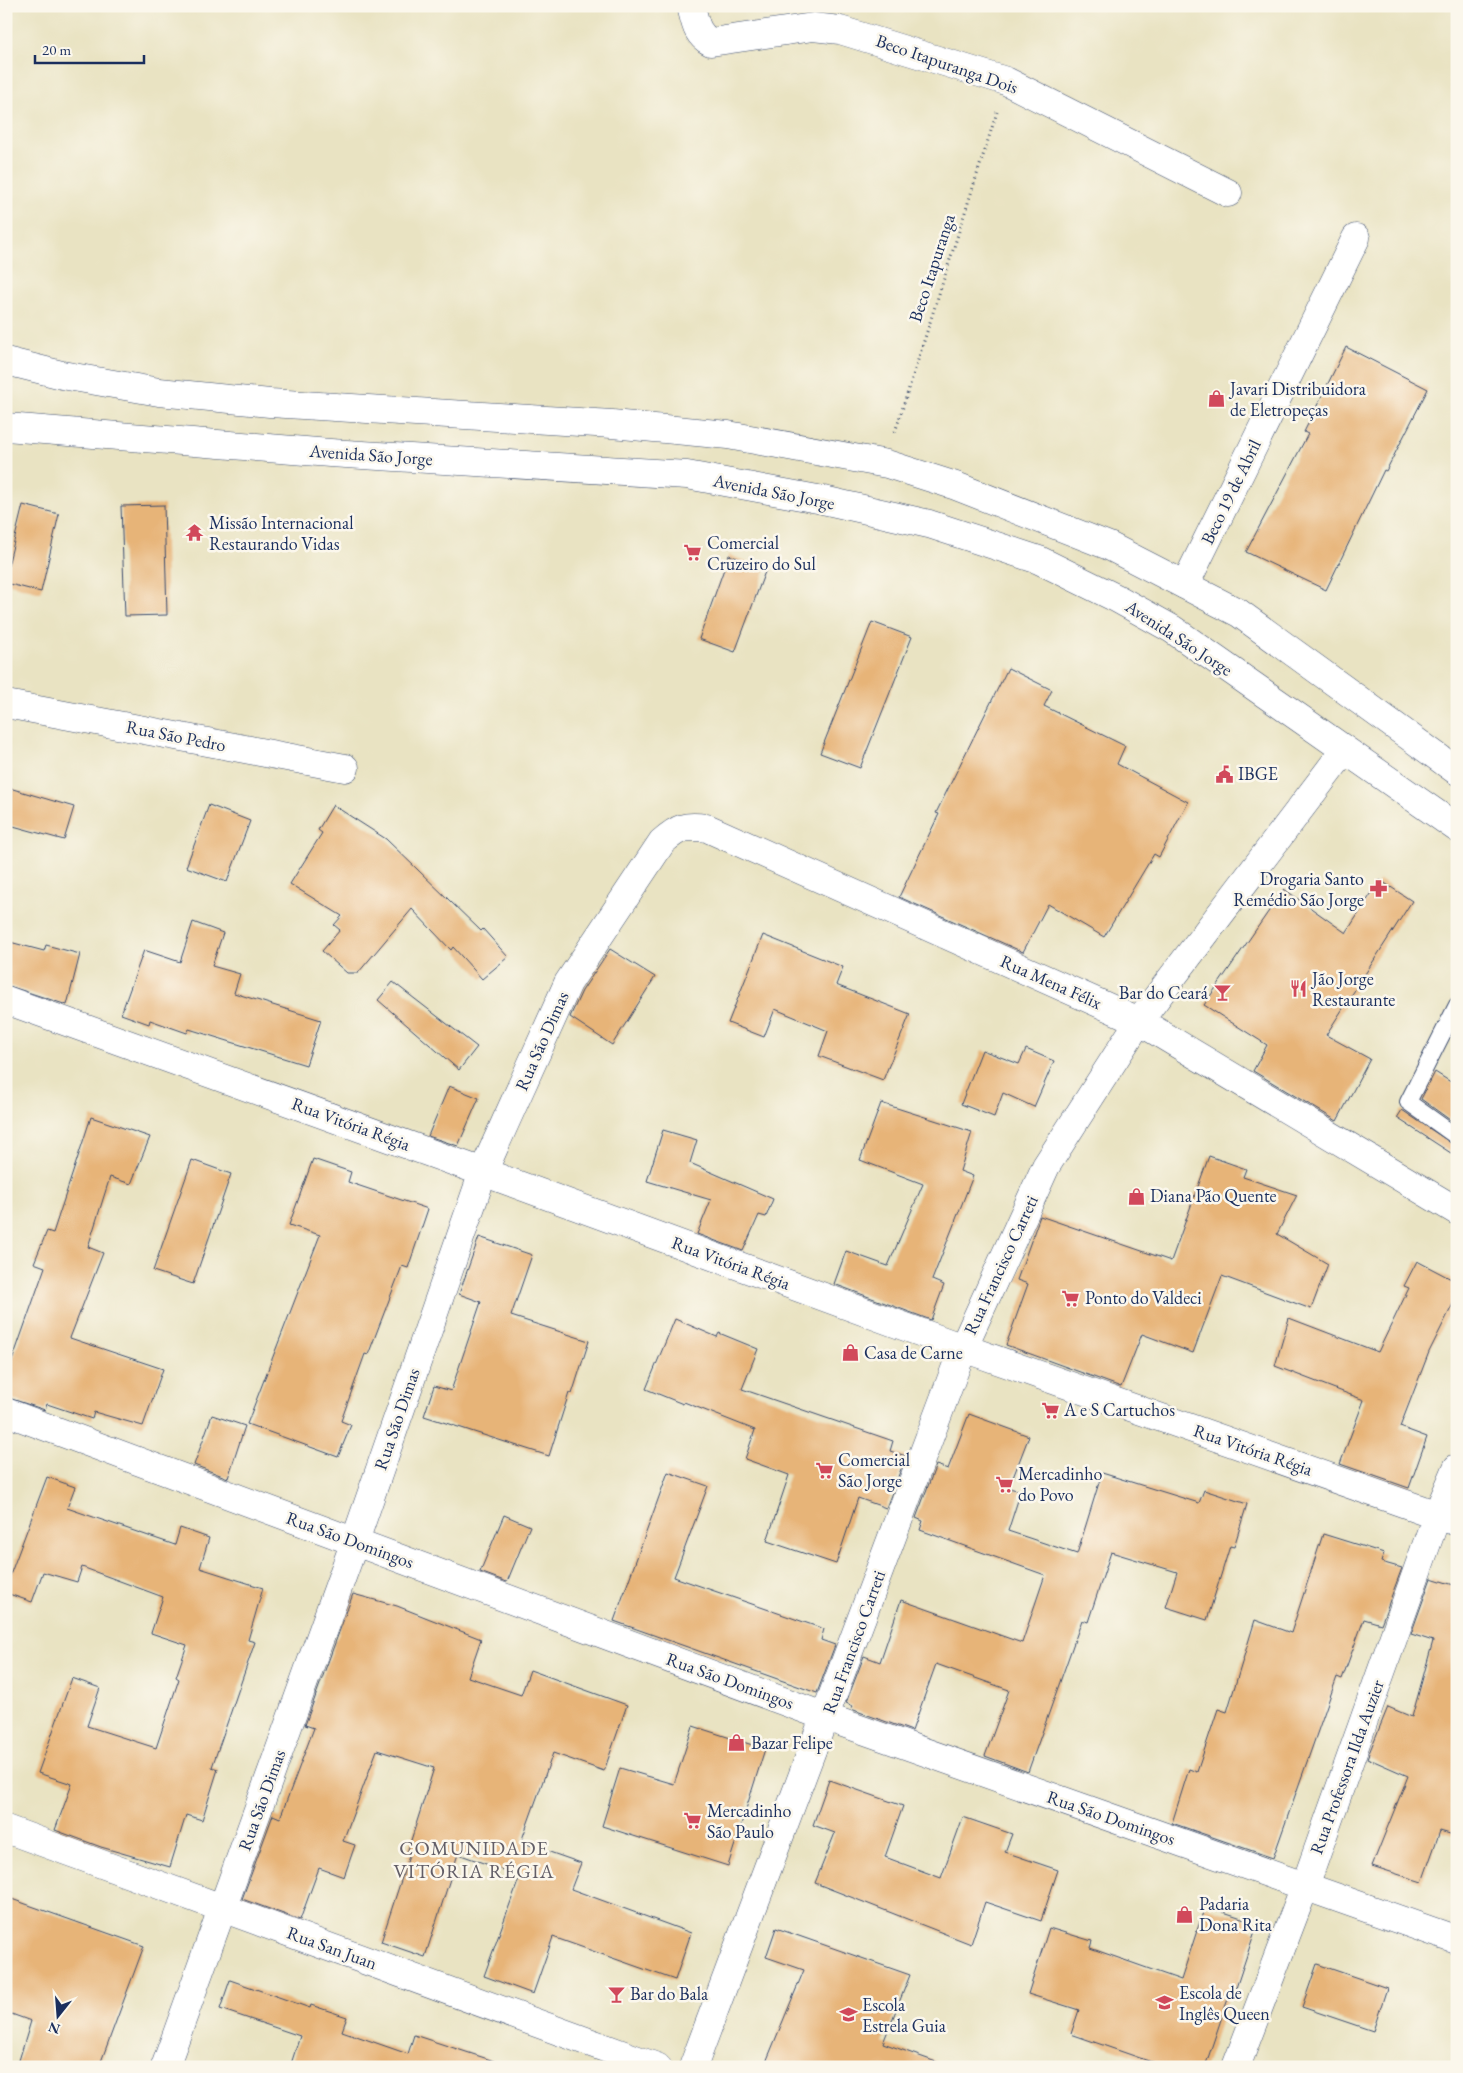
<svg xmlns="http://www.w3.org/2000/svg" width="1463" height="2073" viewBox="0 0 1463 2073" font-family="'EB Garamond',serif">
  <rect width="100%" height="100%" fill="#fbf7ec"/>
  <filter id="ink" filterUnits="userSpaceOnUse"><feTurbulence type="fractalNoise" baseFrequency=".02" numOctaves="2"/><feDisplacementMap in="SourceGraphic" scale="10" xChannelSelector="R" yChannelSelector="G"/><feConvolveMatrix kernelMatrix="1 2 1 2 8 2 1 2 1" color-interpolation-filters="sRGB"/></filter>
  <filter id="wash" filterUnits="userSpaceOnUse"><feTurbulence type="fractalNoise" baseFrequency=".0096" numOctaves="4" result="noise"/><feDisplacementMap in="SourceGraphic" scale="20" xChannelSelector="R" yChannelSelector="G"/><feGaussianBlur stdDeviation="1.12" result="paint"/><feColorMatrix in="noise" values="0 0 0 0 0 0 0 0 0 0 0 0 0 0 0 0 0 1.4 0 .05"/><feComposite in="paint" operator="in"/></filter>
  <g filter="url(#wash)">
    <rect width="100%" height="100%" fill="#e9e3c2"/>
    <g id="blocks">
      <path fill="#e7b478" d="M1346,347L1428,389L1386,471L1384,470L1326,590L1246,552L1308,434L1304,432Z
        M23,505L59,514L41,592L6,583V574Z
        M164,505L167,615L125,616L121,506Z
        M729,555L766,569L735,652L699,639Z
        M872,622L912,637L860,768L820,753Z
        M1008,668L1052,690L1044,706L1125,746L1117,764L1188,802L1159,857L1154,854L1104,937L1048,904L1023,952L899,897L939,814L936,813Z
        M6,787L74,807L64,840L6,824Z
        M209,805L250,821L227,882L186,867Z
        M333,805L386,839L481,931L483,929L508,957L482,979L453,947L451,950L412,909L358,973H347L322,951L340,930L334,925L342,916L290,884L322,833L318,830Z
        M1380,880L1412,901L1326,1035L1370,1059L1337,1121L1253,1071L1267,1045L1204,1005L1284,889L1346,933Z
        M193,922L223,933L212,966L240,974L234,993L321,1020L306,1065L189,1029L187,1033L150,1020L149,1024L121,1014L144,950L180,962Z
        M763,935L843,967L836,985L910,1014L883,1080L819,1056L828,1031L775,1009L764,1037L728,1023Z
        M6,941L44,951L46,945L80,954L67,1005L6,985Z
        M610,949L655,977L612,1045L570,1017L582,991Z
        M393,982L477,1047L459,1070L378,1000Z
        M1026,1049L1054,1061L1034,1107L1003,1093L994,1117L961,1104L982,1050L1019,1064Z
        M1435,1072L1457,1086V1125L1421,1099Z
        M449,1086L479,1098L458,1146L428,1136Z
        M881,1103L972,1132L960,1171L973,1176L932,1280L944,1285L931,1320L834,1284L846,1251L888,1266L923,1184L860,1160Z
        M1402,1110L1457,1147V1157L1397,1118Z
        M91,1117L150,1137L131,1184L110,1177L88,1247L103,1253L70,1338L163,1369L143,1426L94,1412L92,1419L47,1404L45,1410L6,1397V1378L45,1267L34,1263L47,1231L53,1233Z
        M663,1130L697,1140L690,1163L773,1199L766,1217L759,1215L743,1251L697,1234L711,1200L647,1181Z
        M1209,1156L1246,1169L1243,1177L1297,1195L1277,1234L1328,1264L1311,1309L1222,1276L1193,1353L1142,1334L1121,1387L1006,1345L1028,1284L1017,1280L1040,1216L1171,1261Z
        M313,1159L351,1172L348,1182L428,1209L408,1268L402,1266L368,1355L365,1354L341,1421L351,1425L338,1457L247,1424L320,1235L289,1225Z
        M192,1160L231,1174L193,1284L153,1271Z
        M479,1237L532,1255L511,1316L589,1341L572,1394L569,1393L549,1456L424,1416L434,1386L451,1391L481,1302L459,1294Z
        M1417,1261L1457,1282V1296L1429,1352L1400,1427L1427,1437L1409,1488L1340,1464L1364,1400L1275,1366L1289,1318L1378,1352L1409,1288L1404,1286Z
        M675,1319L717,1337L719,1333L758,1349L742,1389L893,1441L890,1451L906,1456L886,1508L858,1498L836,1564L767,1541L789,1475L745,1459L755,1430L684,1402L683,1404L646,1389Z
        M969,1414L1029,1436L1009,1488L1021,1491L1008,1531L1077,1554L1102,1473L1199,1503L1204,1490L1247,1504L1234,1547L1230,1546L1207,1620L1166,1607L1177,1572L1111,1552L1088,1622L1082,1620L1028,1772L985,1756L1009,1690L936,1664L912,1731L851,1709L853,1706L846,1703L864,1656L880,1662L901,1600L1022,1643L1045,1575L920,1530L923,1521L916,1518L936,1465L948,1469Z
        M212,1415L245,1426L228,1478L194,1465Z
        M668,1472L708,1486L674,1577L824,1629L821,1640L835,1645L817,1693L614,1621Z
        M47,1477L75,1487L67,1508L175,1545L180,1528L209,1538L200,1568L263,1588L248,1640L255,1642L212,1767L218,1769L202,1820L186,1815L170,1867L101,1847L55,1830L72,1784L38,1773L72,1678L100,1688L87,1726L156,1748L179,1679L176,1677L187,1645L151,1633L163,1597L82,1567L77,1582L43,1572L32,1602L6,1593V1586Z
        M504,1515L530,1526L507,1582L480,1572Z
        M1323,1534L1384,1553L1381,1562L1402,1568L1381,1624L1364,1619L1342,1679L1337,1677L1273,1858L1172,1823L1189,1769L1197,1772L1218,1709L1227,1712L1255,1620L1291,1633Z
        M1431,1578L1457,1586V1836L1440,1831L1422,1882L1372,1866L1408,1776L1367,1758L1388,1707L1412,1717L1433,1641L1411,1634Z
        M353,1594L397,1606L481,1639L468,1677L521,1695L530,1670L627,1705L604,1771L553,1753L521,1842L581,1863L571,1889L691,1933L675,1980L553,1937L533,1994L484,1976L520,1876L458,1854L425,1957L381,1942L409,1856H406L434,1768L377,1750L343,1841L355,1845L344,1877L319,1868L300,1920L242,1899L273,1815L280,1818L314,1728L305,1725Z
        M693,1726L765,1749L728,1866L602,1826L620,1768L674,1784Z
        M829,1780L903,1806L885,1857L941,1878L963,1817L1012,1834L1005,1852L1058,1870L1041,1921L985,1902L971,1944L815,1883L835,1833L813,1825Z
        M6,1897L144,1946L99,2067H17L31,2021L6,2012Z
        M1205,1906L1251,1921L1248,1928L1255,1931L1236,1988L1232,1987L1205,2067H1166L1071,2034L1079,2010L1028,1994L1049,1928L1092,1941L1090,1948L1181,1980Z
        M776,1928L910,1975L883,2043L939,2063L938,2067H764L804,1970L766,1957Z
        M1317,1964L1387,1988L1373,2031L1302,2007Z
        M230,1980L310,2008L311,2005L347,2017L342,2031L408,2054L414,2035L494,2061V2067H290L300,2036L220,2009Z"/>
    </g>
  </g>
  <g filter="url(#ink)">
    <use href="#blocks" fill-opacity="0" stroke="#3a4a6d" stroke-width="1"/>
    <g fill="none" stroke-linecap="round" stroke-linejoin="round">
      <defs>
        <path id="service" d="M1457,1005L1408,1102L1457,1137"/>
        <path id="minor" d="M691,6C695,21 696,35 711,42L813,27L840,30L1006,81L1228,193
          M1185,585L1356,238
          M6,704L345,768
          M6,1000L483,1172L963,1348L1457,1522
          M6,1412L826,1717L1457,1940
          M6,1829L657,2067
          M165,2067L355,1541L483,1172L568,983L662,842C679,827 685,825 707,828L1139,1021L1457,1211
          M693,2067L963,1348L1046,1166L1139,1021L1344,751
          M1236,2067L1305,1886L1437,1515L1457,1468"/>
        <path id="primary" d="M6,361L62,375L159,392L270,403L612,424L728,435L887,464L956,486L1109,546L1239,613L1457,771
          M6,427L330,453L687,475L823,500L929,524L1039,560L1118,599L1172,629L1457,828"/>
      </defs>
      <use href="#service" stroke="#3a4a6d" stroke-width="18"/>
      <use href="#minor" stroke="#3a4a6d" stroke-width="29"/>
      <use href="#primary" stroke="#3a4a6d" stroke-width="29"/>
      <path stroke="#3a4a6d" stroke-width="3" stroke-dasharray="1 4" stroke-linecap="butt" d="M895,432L997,112"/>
      <use href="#service" stroke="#fff" stroke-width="16"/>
      <use href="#minor" stroke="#fff" stroke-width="28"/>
      <use href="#primary" stroke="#fff" stroke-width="28"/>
    </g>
  </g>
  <defs>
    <symbol id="shop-bare" viewBox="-9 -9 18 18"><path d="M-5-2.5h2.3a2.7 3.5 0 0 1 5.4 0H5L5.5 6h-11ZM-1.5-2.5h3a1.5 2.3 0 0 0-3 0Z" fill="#d1495b" stroke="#fbf7ec" stroke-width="2.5" paint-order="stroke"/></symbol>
    <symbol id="temple-bare" viewBox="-9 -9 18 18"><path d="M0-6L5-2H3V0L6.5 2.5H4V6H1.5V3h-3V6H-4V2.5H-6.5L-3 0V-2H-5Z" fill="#d1495b" stroke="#fbf7ec" stroke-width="2.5" paint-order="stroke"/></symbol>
    <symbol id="supermarket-bare" viewBox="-9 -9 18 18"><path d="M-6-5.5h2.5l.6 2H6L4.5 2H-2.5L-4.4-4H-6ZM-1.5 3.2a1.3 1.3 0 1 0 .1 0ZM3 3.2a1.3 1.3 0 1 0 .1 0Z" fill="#d1495b" stroke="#fbf7ec" stroke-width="2.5" paint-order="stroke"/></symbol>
    <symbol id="civic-bare" viewBox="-9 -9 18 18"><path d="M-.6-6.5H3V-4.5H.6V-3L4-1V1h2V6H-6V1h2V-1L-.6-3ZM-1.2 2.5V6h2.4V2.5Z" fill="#d1495b" stroke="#fbf7ec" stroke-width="2.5" paint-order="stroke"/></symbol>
    <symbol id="pharmacy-bare" viewBox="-9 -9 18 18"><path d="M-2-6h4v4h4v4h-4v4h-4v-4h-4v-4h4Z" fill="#d1495b" stroke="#fbf7ec" stroke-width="2.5" paint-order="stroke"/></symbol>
    <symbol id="restaurant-bare" viewBox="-9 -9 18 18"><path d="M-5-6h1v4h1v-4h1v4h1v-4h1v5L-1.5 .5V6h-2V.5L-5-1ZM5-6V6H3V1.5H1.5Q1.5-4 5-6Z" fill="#d1495b" stroke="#fbf7ec" stroke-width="2.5" paint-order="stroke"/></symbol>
    <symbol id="bar-bare" viewBox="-9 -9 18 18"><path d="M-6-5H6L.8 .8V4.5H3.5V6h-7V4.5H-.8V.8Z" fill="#d1495b" stroke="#fbf7ec" stroke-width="2.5" paint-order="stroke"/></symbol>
    <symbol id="school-bare" viewBox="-9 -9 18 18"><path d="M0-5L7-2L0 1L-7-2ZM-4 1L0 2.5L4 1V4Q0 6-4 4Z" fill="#d1495b" stroke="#fbf7ec" stroke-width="2.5" paint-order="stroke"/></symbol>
  </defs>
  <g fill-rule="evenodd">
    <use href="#shop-bare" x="1204" y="386" width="25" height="25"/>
    <use href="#temple-bare" x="182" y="520" width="25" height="25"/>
    <use href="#supermarket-bare" x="680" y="540" width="25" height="25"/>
    <use href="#civic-bare" x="1212" y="762" width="25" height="25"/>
    <use href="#pharmacy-bare" x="1366" y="876" width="25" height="25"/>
    <use href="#restaurant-bare" x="1286" y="976" width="25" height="25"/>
    <use href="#bar-bare" x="1210" y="980" width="25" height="25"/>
    <use href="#shop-bare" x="1124" y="1184" width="25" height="25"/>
    <use href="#supermarket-bare" x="1058" y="1286" width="25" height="25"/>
    <use href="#shop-bare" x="838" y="1340" width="25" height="25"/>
    <use href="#supermarket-bare" x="1038" y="1398" width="25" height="25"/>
    <use href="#supermarket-bare" x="812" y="1458" width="25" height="25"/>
    <use href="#supermarket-bare" x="992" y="1472" width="25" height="25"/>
    <use href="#shop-bare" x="724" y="1730" width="25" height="25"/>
    <use href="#supermarket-bare" x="680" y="1808" width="25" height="25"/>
    <use href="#shop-bare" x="1172" y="1902" width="25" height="25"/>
    <use href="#bar-bare" x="604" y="1982" width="25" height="25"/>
    <use href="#school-bare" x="1152" y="1990" width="25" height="25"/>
    <use href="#school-bare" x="836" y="2002" width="25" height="25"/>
  </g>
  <g text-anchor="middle" stroke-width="5" stroke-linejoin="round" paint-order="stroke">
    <g font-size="18" fill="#1b2f5e" stroke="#fbf7ec">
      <text transform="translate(947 64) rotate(19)" y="6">Beco Itapuranga Dois</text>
      <text transform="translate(932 268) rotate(-72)" y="6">Beco Itapuranga</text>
      <text transform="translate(371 455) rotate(4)" y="6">Avenida São Jorge</text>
      <text transform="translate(774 492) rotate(11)" y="6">Avenida São Jorge</text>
      <text transform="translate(1231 492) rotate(-64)" y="6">Beco 19 de Abril</text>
      <text transform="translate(1179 638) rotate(33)" y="6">Avenida São Jorge</text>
      <text transform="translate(176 736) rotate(11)" y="6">Rua São Pedro</text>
      <text transform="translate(1051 982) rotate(24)" y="6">Rua Mena Félix</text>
      <text transform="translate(542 1041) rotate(-66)" y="6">Rua São Dimas</text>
      <text transform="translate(351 1124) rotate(20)" y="6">Rua Vitória Régia</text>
      <text transform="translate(731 1263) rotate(20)" y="6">Rua Vitória Régia</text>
      <text transform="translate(1001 1265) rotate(-65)" y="6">Rua Francisco Carreti</text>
      <text transform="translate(397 1419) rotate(-71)" y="6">Rua São Dimas</text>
      <text transform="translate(1253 1450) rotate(19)" y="6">Rua Vitória Régia</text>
      <text transform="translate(350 1540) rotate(20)" y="6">Rua São Domingos</text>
      <text transform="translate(854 1642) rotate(-70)" y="6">Rua Francisco Carreti</text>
      <text transform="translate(730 1681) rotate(20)" y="6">Rua São Domingos</text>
      <text transform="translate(1347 1767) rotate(-70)" y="6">Rua Professora Ilda Auzier</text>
      <text transform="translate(262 1800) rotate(-70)" y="6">Rua São Dimas</text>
      <text transform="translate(1111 1818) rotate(19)" y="6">Rua São Domingos</text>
      <text transform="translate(332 1948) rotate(20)" y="6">Rua San Juan</text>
    </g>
    <g font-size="18" fill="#1b2f5e" stroke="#fbf7ec" text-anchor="start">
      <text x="1230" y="395">Javari Distribuidora<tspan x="1230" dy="21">de Eletropeças</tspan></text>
      <text x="209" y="529">Missão Internacional<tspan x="209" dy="21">Restaurando Vidas</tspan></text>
      <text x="707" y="549">Comercial<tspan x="707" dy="21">Cruzeiro do Sul</tspan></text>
      <text x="1238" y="780">IBGE</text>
      <text x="1364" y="885" text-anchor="end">Drogaria Santo<tspan x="1364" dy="21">Remédio São Jorge</tspan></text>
      <text x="1312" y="985">Jão Jorge<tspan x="1312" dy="21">Restaurante</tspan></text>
      <text x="1208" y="999" text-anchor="end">Bar do Ceará</text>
      <text x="1150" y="1202">Diana Pão Quente</text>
      <text x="1085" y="1304">Ponto do Valdeci</text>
      <text x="864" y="1359">Casa de Carne</text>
      <text x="1064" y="1416">A e S Cartuchos</text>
      <text x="838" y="1466">Comercial<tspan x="838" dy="21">São Jorge</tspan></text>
      <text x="1018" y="1480">Mercadinho<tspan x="1018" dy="21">do Povo</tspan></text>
      <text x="751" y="1749">Bazar Felipe</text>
      <text x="707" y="1817">Mercadinho<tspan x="707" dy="21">São Paulo</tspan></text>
      <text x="1199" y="1910">Padaria<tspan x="1199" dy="21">Dona Rita</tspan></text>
      <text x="1179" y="1999">Escola de<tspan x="1179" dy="21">Inglês Queen</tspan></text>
      <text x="630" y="2000">Bar do Bala</text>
      <text x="862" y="2011">Escola<tspan x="862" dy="21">Estrela Guia</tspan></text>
    </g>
    <g font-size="20" letter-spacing="1" fill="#625e67" stroke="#fbf7ec">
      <text x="474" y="1855">COMUNIDADE<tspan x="474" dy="23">VITÓRIA RÉGIA</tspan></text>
    </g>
  </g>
  <rect width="1463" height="2073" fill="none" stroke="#fbf7ec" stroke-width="25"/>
  <g transform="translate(58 2016) rotate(197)" stroke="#fbf7ec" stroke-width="4" paint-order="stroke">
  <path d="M0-4L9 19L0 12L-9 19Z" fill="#1b2f5e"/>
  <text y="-8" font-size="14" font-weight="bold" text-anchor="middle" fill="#1b2f5e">N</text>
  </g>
  <path d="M35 55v8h109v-8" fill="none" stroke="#1b2f5e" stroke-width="2.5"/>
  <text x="42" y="55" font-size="15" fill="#1b2f5e" stroke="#fbf7ec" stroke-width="4" paint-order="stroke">20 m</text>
</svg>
